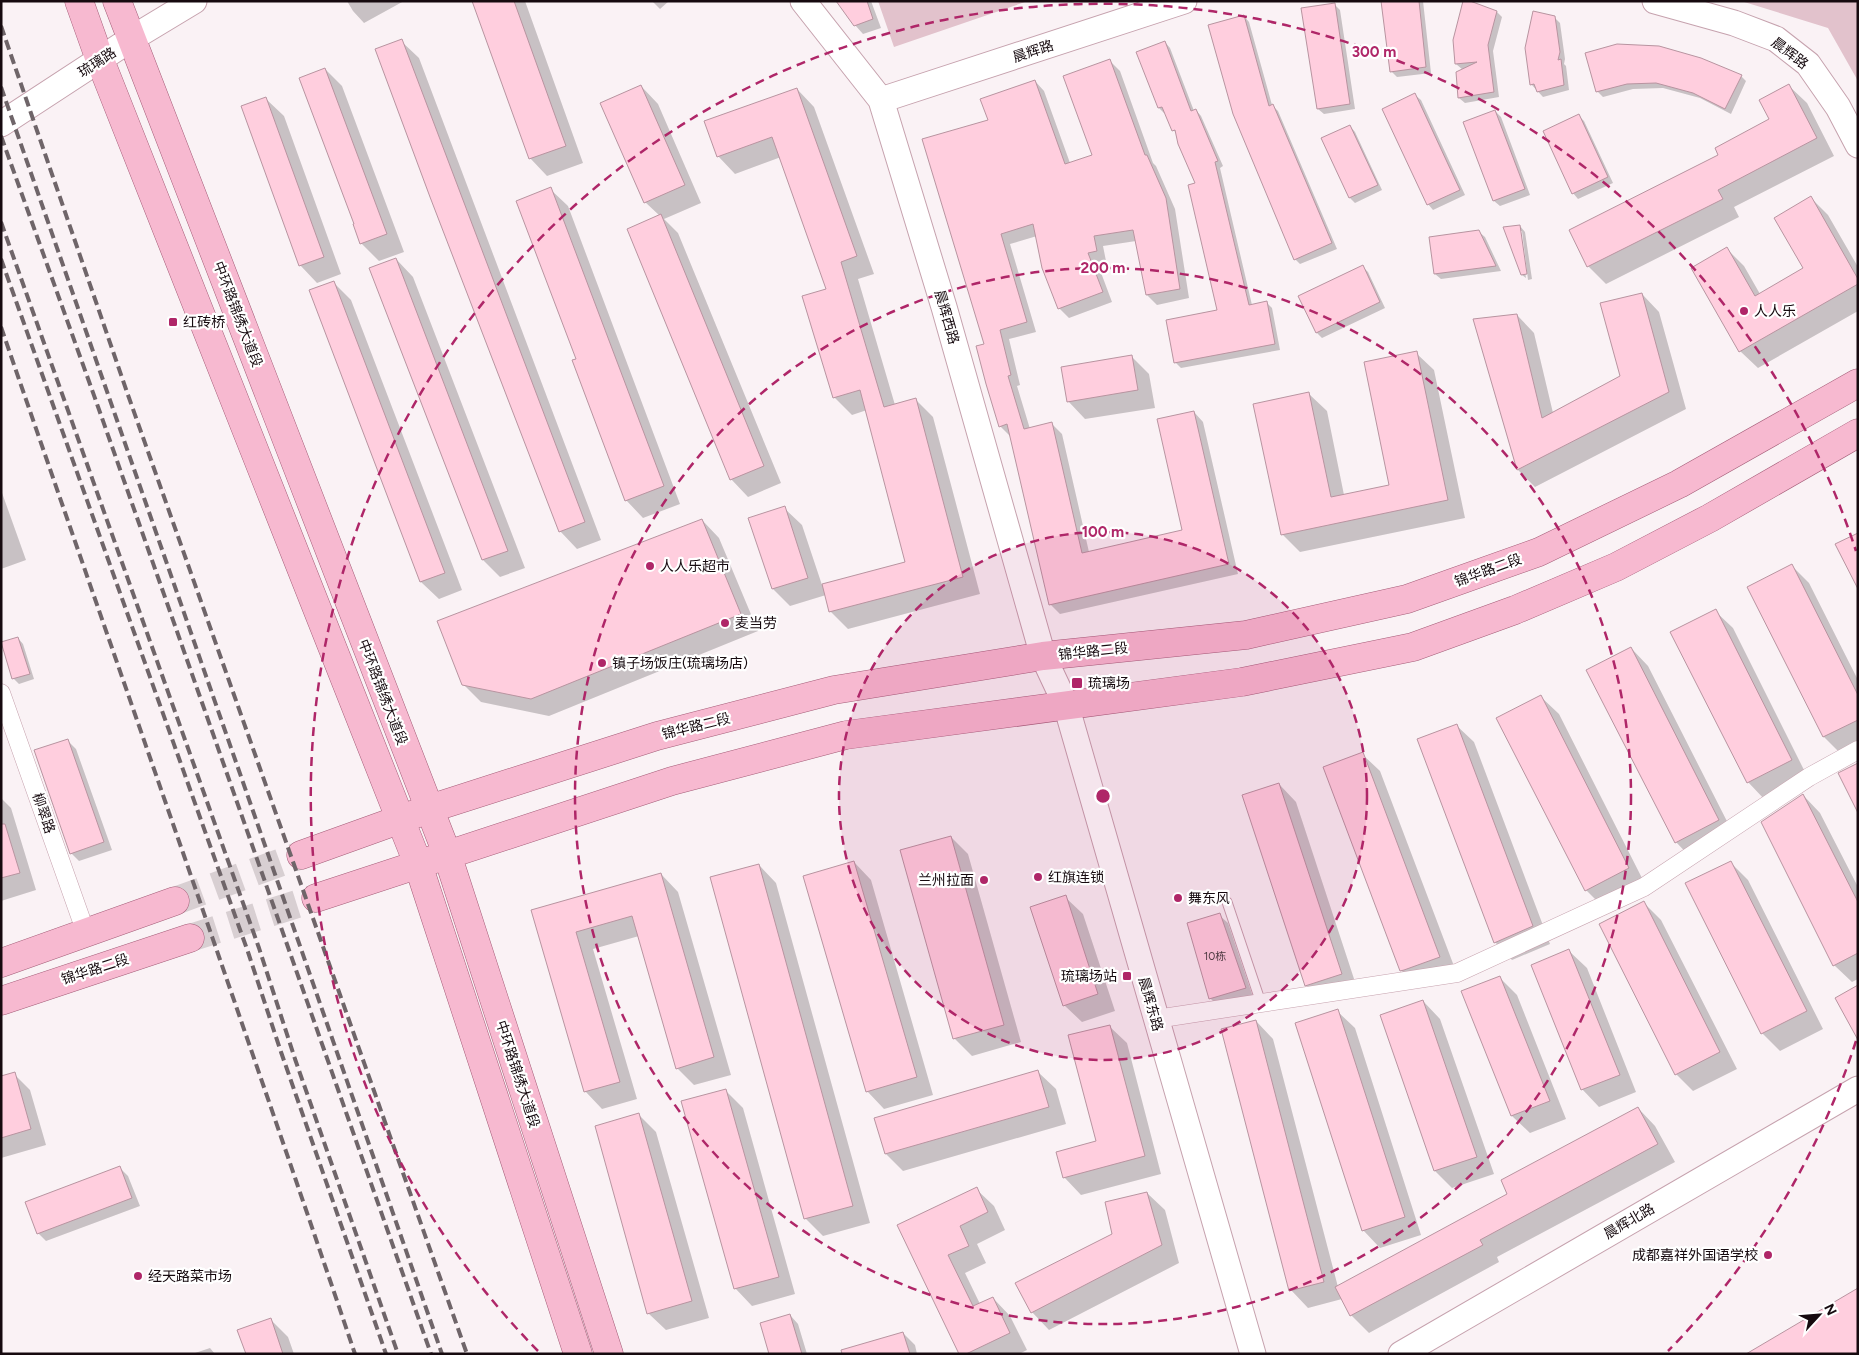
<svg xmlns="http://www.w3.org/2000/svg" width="1859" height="1355" viewBox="0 0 1859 1355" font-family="Figtree,'Noto Sans SC',sans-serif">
  <rect width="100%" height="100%" fill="#faf2f5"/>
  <path fill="#e2c2cc" d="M878,1H1028L894,47Z
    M1741,1H1858V81L1828,28Z"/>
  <path fill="#0003" d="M347,1H404L364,23L353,11Z
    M473,1H525L583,163L547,176L530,158Z
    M652,1H669L660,9Z
    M838,1H871L881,28L863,34L855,25Z
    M1383,1H1423L1431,73L1397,77L1391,71Z
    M1335,5L1340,10L1355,109L1324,114L1318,109Z
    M1497,12L1502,17L1493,51L1499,97L1465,103L1459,98L1463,70L1456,64Z
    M1244,16L1249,22L1272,105L1278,111L1337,249L1300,264L1295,259Z
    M1554,17L1560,23L1565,59L1564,64L1566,66L1569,90L1543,97L1531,84Z
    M401,41L419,58L601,540L577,549L560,531Z
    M1165,42L1170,48L1194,111L1196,110L1201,116L1223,166L1220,168L1252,305L1267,303L1272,308L1280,350L1181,368L1175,362L1219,311L1196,184L1177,133L1173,130L1166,113H1164L1159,108Z
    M1587,53L1741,76L1746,81L1731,114L1700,98L1663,88L1633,89L1603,97L1597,91Z
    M1110,61L1120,71L1153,163L1156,166L1175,209L1189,298L1157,305L1147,295L1136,241L1103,246L1106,261L1097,262L1112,302L1069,318L1059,308L1037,236L1010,244L1036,332L1009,339L1020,385L1017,386L1030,429L1052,424L1062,434L1089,552L1184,531L1194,412L1203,422L1238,574L1060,614L1050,604L1011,435L1010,436L1000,426L986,345L989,120L1035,81L1044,91L1070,163L1093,156Z
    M325,69L342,86L404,252L379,261L361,243Z
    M641,86L658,104L701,203L664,219L678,233L781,483L748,497L731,479L660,216L645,202Z
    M1789,86L1807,103L1834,156L1734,207L1739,217L1606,284L1588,266L1570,230L1720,156L1771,120Z
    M797,89L814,107L874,274L858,279L895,405L916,400L933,417L980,594L848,629L830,611L826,595L790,606L773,589L784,508L802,525L822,585L907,563L867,410L852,415L834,397L827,290L781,157L735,174L718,156Z
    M1415,95L1421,100L1465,195L1433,210L1428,204Z
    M266,99L284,116L341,274L317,283L300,265Z
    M1495,111L1501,117L1530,195L1500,206L1494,201L1465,122Z
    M1579,116L1584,121L1613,183L1578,199L1573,193Z
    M1350,126L1355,132L1382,190L1355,203L1350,198L1322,139Z
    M550,189L568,206L680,504L643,518L626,500L578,359Z
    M1811,198L1828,215L1858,267V311L1758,368L1740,351L1727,249L1744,266L1760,294L1804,269Z
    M1520,226L1525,232L1532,279L1528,280L1522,231H1519L1526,278L1522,275L1505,228Z
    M1479,232L1485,237L1501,271L1441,279L1435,274L1431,238Z
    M396,259L413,277L525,568L500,577L483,560Z
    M1362,266L1368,272L1385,308L1322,338L1317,333L1300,296Z
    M333,282L351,300L462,590L439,599L421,582L311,291Z
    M1642,294L1659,312L1686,409L1535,487L1518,470L1475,320L1517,315L1534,333L1553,413L1621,377Z
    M1416,353L1434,370L1465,518L1300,552L1282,534L1309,394L1327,411L1344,495L1391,486Z
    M1132,357L1149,374L1155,408L1085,419L1068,401Z
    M1,490L26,560L1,569Z
    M702,520L719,538L758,631L549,716L481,702L463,684Z
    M1792,566L1809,583L1858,680V746L1841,754L1824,737L1748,587Z
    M1715,611L1733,628L1808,778L1765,800L1748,782Z
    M18,638L23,644L34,679L19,684L13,678Z
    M1631,648L1648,666L1735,837L1693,860L1676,842Z
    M1541,697L1559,714L1646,886L1604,908L1586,890Z
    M1456,725L1474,742L1550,944L1512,960L1495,942Z
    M67,740L76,749L112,850L79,861L71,853Z
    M1362,754L1380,771L1457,974L1418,988L1401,970Z
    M1279,784L1296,802L1358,991L1323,1002L1306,985Z
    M1803,795L1820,813L1858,887V979L1852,982L1834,965Z
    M1,798L11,808L36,890L1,901Z
    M951,837L968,854L1021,1042L972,1056L954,1038Z
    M854,862L871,880L933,1095L884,1109L867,1091Z
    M1730,862L1748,880L1823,1029L1780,1051L1762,1033L1687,884Z
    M759,865L776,883L870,1223L823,1236L806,1219L712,878Z
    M661,874L678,892L731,1075L694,1085L677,1068L639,936L593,949L637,1099L602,1109L585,1091L533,911Z
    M1065,897L1083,914L1115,1011L1082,1022L1064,1005Z
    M1644,903L1661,920L1737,1069L1693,1091L1676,1074Z
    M1219,915L1228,923L1253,997L1219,1007L1210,998Z
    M1569,951L1587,968L1636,1092L1599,1107L1582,1089Z
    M1499,977L1517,995L1566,1119L1530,1133L1512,1116L1463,992Z
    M1423,1001L1440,1019L1494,1174L1452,1188L1435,1171Z
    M1337,1011L1355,1028L1421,1235L1380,1248L1363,1230Z
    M1256,1021L1273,1039L1338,1287L1509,1195L1638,1108L1655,1126L1675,1162L1497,1257L1499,1262L1369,1333L1351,1315L1342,1299L1308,1308L1291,1290Z
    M1109,1026L1127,1043L1161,1174L1081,1195L1064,1177L1097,1142Z
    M1038,1072L1056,1089L1066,1124L903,1171L886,1154Z
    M14,1074L30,1090L46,1145L1,1158V1077Z
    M725,1090L743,1108L795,1294L752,1306L735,1288Z
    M639,1115L656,1132L709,1318L666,1330L648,1313Z
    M119,1167L128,1176L140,1206L46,1241L38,1233Z
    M976,1189L994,1206L1005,1230L977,1244L986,1263L965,1273L980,1304L993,1298L1010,1316L1027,1350L1019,1354H960L899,1225Z
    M1147,1193L1165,1210L1179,1263L1049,1330L1032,1312L1113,1235Z
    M790,1315L798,1324L807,1354H770Z
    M271,1320L288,1337L294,1354H247Z
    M903,1333L915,1345L917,1354H855Z
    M210,1348L215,1354H192Z"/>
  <path fill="#ffcede" stroke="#b894a0" d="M472,1H514L566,146L529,159Z
    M836,1H867L873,19L854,26Z
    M1381,1H1419L1426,67L1390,72Z
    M1463,1H1470L1497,11L1488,45L1494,92L1458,98L1456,72L1477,62L1455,64L1453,40Z
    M1335,3L1350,104L1317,109L1301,8Z
    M1533,11L1555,16L1560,52L1558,60L1561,59L1564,85L1537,92L1534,84L1530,85L1525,48Z
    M1244,15L1269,106L1273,104L1332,243L1294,260L1233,114L1208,25Z
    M402,39L585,522L559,532L430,197L375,49Z
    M1165,41L1191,111L1196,109L1218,161L1215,162L1249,305L1267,301L1275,344L1174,363L1166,320L1217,310L1188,185L1195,183L1178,144L1175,130L1172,131L1162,107L1158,108L1136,52Z
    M1617,44L1659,46L1701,58L1742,75L1725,109L1693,93L1656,83L1627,84L1596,92L1585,53Z
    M1110,59L1145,155H1147L1166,198L1180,289L1146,295L1133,230L1094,236L1097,251L1088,253L1103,292L1058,309L1042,268L1033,224L1001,234L1027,322L1000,330L1011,375L1008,376L1024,429L1052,422L1082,553L1182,530L1157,419L1194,411L1229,564L1049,605L1007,424L999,427L986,384L976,346L984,344L922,139L988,120L980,99L1035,80L1065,164L1092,155L1063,76Z
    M325,68L387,234L360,244L353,224H354L299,78Z
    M1789,84L1817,138L1718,190L1723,199L1587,267L1569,230L1718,155L1715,148L1769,119L1759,100Z
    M641,85L685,185L644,203L600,103Z
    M797,88L857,256L841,262L884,407L916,398L963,577L829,612L822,584L905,562L860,390L833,398L802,296L826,289L772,137L717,157L704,121Z
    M1415,93L1460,190L1427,205L1382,109Z
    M266,97L324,257L299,266L241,106Z
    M1495,110L1525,189L1493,201L1463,122Z
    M1579,114L1608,177L1572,194L1543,131Z
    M1350,125L1378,185L1349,198L1321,138Z
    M551,187L664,486L625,501L572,360L576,359L516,201Z
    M1811,196L1858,279V284L1739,352L1691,268L1727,247L1755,296L1803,268L1774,218Z
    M661,214L764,466L730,480L627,229Z
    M1520,225L1527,274L1521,275L1503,227Z
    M1479,230L1496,266L1434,274L1429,237Z
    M396,258L508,551L482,560L369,268Z
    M1363,265L1380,302L1316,333L1298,296Z
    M334,281L445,573L420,582L309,290Z
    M1642,293L1669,392L1517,470L1473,319L1517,314L1542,418L1620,376L1600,303Z
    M1417,351L1448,500L1281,535L1253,404L1309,392L1331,497L1389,485L1364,362Z
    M1132,355L1138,390L1067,402L1061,367Z
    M785,506L808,578L772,589L748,518Z
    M702,519L741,614L531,699L462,685L437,621Z
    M1858,533V589L1835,544Z
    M1792,564L1858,695V720L1823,737L1747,587Z
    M1716,609L1792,760L1747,783L1670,632Z
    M18,637L30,674L12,679L1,642Z
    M1631,647L1719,820L1675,843L1586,670Z
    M1541,695L1629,868L1585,891L1496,718Z
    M1457,724L1533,926L1494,943L1417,739Z
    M68,739L104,842L70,854L34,750Z
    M1363,752L1440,957L1404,970L1400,971L1323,767Z
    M1858,763V813L1838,773Z
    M1279,783L1342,974L1305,986L1242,795Z
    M1803,794L1858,902V953L1833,966L1761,822Z
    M1,824H5L20,873L1,878Z
    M951,836L1004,1025L953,1039L900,850Z
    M854,861L917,1077L866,1092L803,876Z
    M1731,861L1807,1011L1761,1034L1685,883Z
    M759,864L853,1206L804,1219L710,877Z
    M661,873L714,1057L676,1069L632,916L576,932L620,1082L584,1092L531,910Z
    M1066,895L1098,994L1063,1006L1030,907Z
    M1644,901L1720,1052L1675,1075L1599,924Z
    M1220,913L1246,988L1209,999L1187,923Z
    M1569,949L1620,1075L1581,1090L1531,965Z
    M1500,976L1550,1101L1511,1116L1461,991Z
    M1858,985V1040L1835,998Z
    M1423,1000L1477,1157L1434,1171L1380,1015Z
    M1338,1009L1405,1217L1362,1231L1295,1023Z
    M1256,1020L1324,1282L1289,1291L1221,1029Z
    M1110,1025L1145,1156L1063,1178L1056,1152L1096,1141L1068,1035Z
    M1038,1070L1049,1107L885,1154L874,1118Z
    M15,1072L31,1129L1,1138V1076Z
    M726,1089L779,1277L734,1289L681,1101Z
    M1638,1107L1658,1144L1480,1240L1483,1245L1350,1316L1335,1287L1507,1194L1501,1180Z
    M639,1113L692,1301L647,1314L595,1126Z
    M120,1166L132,1198L37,1234L25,1202Z
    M977,1187L988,1212L960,1226L969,1246L948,1255L973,1306L993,1297L1010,1333L966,1354H959L897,1225Z
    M1147,1192L1162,1245L1031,1313L1015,1283L1112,1234L1105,1202Z
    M1858,1288V1354H1746Z
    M790,1314L802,1354H769L760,1323Z
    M271,1318L283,1354H246L237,1330Z
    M903,1332L910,1354H842L841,1350Z"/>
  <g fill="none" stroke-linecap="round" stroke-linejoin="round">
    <path stroke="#d8cfd2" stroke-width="28" stroke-dasharray="28 14" stroke-linecap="butt" d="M175,901L301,855
      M190,938L316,898"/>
    <defs>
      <path id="lane" d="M1227,902L1261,1003"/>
      <path id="street" d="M1,693L86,933
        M1156,1019L1457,973L1644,887L1809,777L1858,750"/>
      <path id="secondary" d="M803,1L881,100L944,307L1043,656L1066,705L1253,1354
        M1655,1L1734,23L1776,39L1808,64L1838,107L1858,145
        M881,100L1184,1
        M1,124L131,39L194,1
        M1401,1354L1858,1089"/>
      <path id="primary" d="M79,1L100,60L418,864L578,1354
        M117,1L447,854L609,1354
        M301,855L429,809L657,736L834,690L1043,656L1246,635L1407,599L1539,552L1679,484L1858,383
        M316,898L672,781L846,735L1242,682L1413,647L1515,610L1616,567L1710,518L1858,433
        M1,963L175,901
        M1,1001L190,938"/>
    </defs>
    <use href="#lane" stroke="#c6a2ae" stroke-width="11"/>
    <use href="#street" stroke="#c6a2ae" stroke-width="19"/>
    <use href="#secondary" stroke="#c6a2ae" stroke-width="27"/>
    <use href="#primary" stroke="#a45d78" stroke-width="29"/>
    <use href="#lane" stroke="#fff" stroke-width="9"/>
    <use href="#street" stroke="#fff" stroke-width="18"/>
    <use href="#secondary" stroke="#fff" stroke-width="25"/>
    <use href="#primary" stroke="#f7b9d0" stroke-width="28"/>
    <path stroke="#6f6569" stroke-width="4" stroke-dasharray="10 5" stroke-linecap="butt" d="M1,26L128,395L467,1354
      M1,87L442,1354
      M1,136L96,401L431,1354
      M1,222L259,948L295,1059L398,1354
      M1,259L248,952L281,1052L386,1354
      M1,327C119,670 239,1011 355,1354"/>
  </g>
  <circle cx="1103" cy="796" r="264" fill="#af2668" fill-opacity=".12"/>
  <g fill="none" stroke="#af2668" stroke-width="2.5" stroke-dasharray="9 6">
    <circle cx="1103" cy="796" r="264"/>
    <circle cx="1103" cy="796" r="528"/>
    <path d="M1856 1041A792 792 0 0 1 1668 1351M538 1351A792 792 0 1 1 1856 551"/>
  </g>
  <g fill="#af2668" stroke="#fff" stroke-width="2">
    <circle cx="1744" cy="311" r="5"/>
    <rect x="168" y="317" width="10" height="10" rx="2.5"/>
    <circle cx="650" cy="566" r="5"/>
    <circle cx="725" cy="623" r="5"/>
    <circle cx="602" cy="663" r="5"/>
    <rect x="1071" y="677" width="12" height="12" rx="2.5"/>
    <circle cx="1038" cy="877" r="5"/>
    <circle cx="984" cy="880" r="5"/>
    <circle cx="1178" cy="898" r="5"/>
    <rect x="1122" y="971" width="10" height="10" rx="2.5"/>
    <circle cx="1768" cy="1255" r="5"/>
    <circle cx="138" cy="1276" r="5"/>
  </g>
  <g text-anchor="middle" stroke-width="4.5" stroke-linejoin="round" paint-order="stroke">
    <g font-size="11" fill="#503b43">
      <text x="1215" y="960">10栋</text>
    </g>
    <g font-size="14" fill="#160a0f" stroke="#fff">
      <text transform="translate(1033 51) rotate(-18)" y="5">晨辉路</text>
      <text transform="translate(1790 53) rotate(37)" y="5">晨辉路</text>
      <text transform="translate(97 62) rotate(-33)" y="5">琉璃路</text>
      <text transform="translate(238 314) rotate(69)" y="5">中环路锦绣大道段</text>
      <text transform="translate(947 317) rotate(74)" y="5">晨辉西路</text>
      <text transform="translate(1488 570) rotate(-20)" y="5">锦华路二段</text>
      <text transform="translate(1093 651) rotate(-6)" y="5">锦华路二段</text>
      <text transform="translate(383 692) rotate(69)" y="5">中环路锦绣大道段</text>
      <text transform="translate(696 726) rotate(-14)" y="5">锦华路二段</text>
      <text transform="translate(44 813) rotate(71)" y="5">柳翠路</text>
      <text transform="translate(95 969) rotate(-18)" y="5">锦华路二段</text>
      <text transform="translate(1151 1004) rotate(74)" y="5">晨辉东路</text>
      <text transform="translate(518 1074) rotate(72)" y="5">中环路锦绣大道段</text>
      <text transform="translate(1629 1221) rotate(-30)" y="5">晨辉北路</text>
    </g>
    <g font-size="14" fill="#160a0f" stroke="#fff" text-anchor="start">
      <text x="1754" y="316">人人乐</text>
      <text x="183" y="327">红砖桥</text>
      <text x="660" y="571">人人乐超市</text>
      <text x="735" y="628">麦当劳</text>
      <text x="612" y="668">镇子场饭庄(琉璃场店)</text>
      <text x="1088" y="688">琉璃场</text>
      <text x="1048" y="882">红旗连锁</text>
      <text x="974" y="885" text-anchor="end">兰州拉面</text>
      <text x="1188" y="903">舞东风</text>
      <text x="1117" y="981" text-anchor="end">琉璃场站</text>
      <text x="1758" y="1260" text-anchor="end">成都嘉祥外国语学校</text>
      <text x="148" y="1281">经天路菜市场</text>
    </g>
  </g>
  <circle cx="1103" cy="796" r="8" fill="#af2668" stroke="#fff" stroke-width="2.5"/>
  <g font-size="15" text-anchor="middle" font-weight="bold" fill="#af2668" stroke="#fff" stroke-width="4.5" stroke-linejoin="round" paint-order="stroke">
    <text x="1374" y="57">300 m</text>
    <text x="1103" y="273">200 m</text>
    <text x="1103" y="537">100 m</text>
  </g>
  <rect width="1859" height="1355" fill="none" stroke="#160a0f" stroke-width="5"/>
  <g transform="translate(1819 1315) rotate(64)" stroke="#ffffff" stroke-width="4" paint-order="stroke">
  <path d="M0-4L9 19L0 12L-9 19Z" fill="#160a0f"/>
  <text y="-8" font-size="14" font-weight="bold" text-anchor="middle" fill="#160a0f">N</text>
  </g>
</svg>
